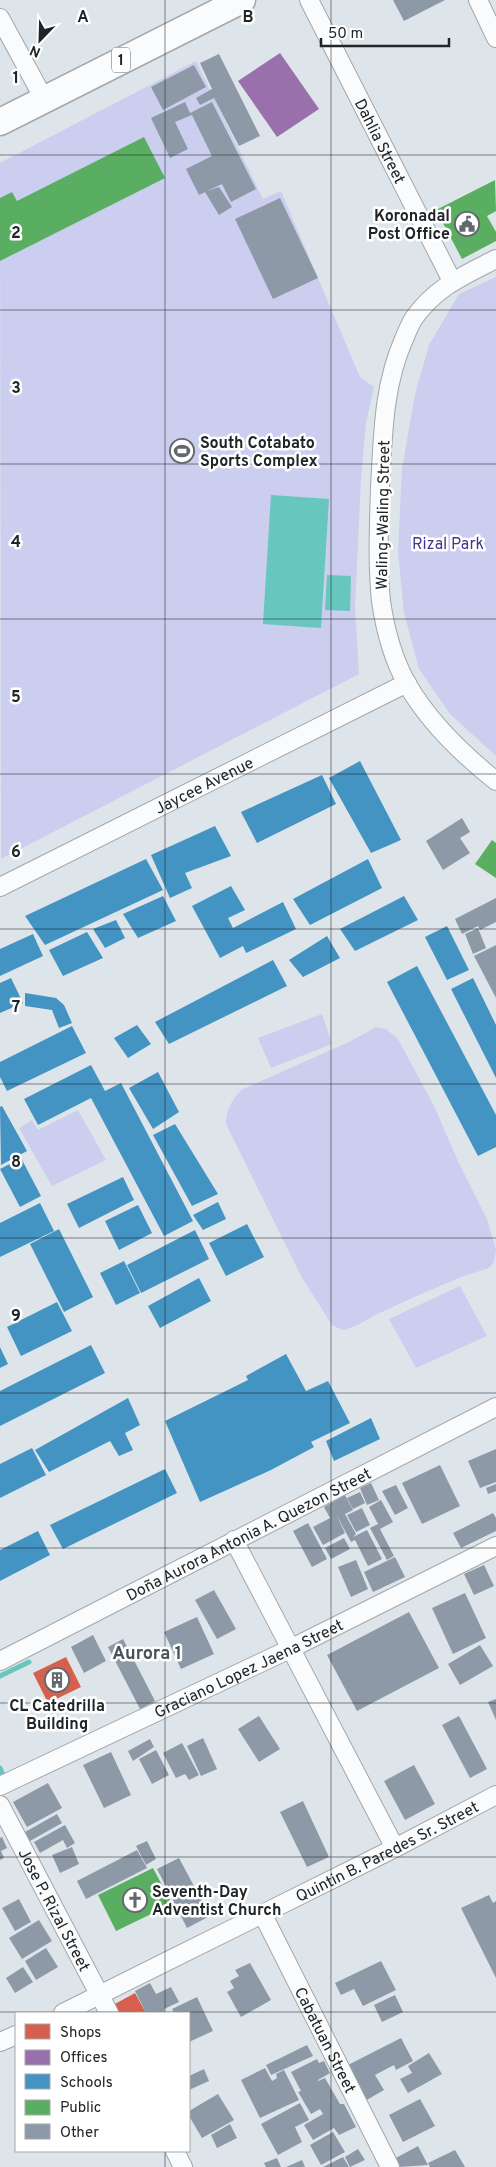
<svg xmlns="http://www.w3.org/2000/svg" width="496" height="2167" viewBox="0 0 496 2167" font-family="Overpass,sans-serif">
  <rect width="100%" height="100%" fill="#dee5ea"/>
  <path fill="#cbceef" d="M196,61L263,199L281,191L360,377L374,387L366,423L361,480L355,607L359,674L1,859L0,163Z
    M496,277V756L450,714L419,669L404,613L398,552L402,469L415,394L429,345L459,294Z
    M322,1014L332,1044L271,1068L258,1038Z
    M376,1027L386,1029L398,1039L434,1106L458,1161L487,1219L496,1250L494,1262L489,1268L464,1276L421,1294L373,1316L358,1325L344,1330L338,1328L332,1325L301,1276L226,1124C226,1110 231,1101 241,1090L351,1041Z
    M78,1110L106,1160L52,1186L19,1128L32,1120L38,1130Z
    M460,1286L487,1336L416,1368L389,1319Z"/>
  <path fill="#67c6be" d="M271,495L329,499L321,628L263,624Z
    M327,575L351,576L350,611L325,610Z"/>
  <path fill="#d6604d" d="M66,1657L81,1687L48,1703L33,1673Z
    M135,1993L146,2013H118L113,2005Z"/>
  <path fill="#9970ab" d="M280,53L319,109L277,137L238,81Z"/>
  <path fill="#4393c3" d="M360,761L401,840L371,853L329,778Z
    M322,775L336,804L257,843L241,812Z
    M215,826L231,856L185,873L192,888L170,898L151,855Z
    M146,859L163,890L45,945L25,916Z
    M368,859L382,888L310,925L293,899Z
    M231,886L245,910L228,918L233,928L283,902L296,929L246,953L243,946L220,958L192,906Z
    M163,896L176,921L138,938L123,914Z
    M404,896L418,920L355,951L340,929Z
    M116,920L125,938L105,948L93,929Z
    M447,926L469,970L447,980L425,937Z
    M87,932L103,958L63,976L49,950Z
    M33,934L43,956L0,976V949Z
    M327,936L340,958L303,977L289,960Z
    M273,960L287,986L169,1044L155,1022Z
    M417,966L496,1115V1147L478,1156L387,982Z
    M11,978L23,1003L0,1013V983Z
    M473,978L496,1025V1078L451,989Z
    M25,993L56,998L64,1005L72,1023L59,1028L52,1010L25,1006Z
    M137,1025L151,1044L128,1058L114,1038Z
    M72,1026L86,1053L7,1091L0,1077V1062Z
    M91,1065L105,1091L121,1083L193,1221L164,1236L91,1098L38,1125L24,1099Z
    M158,1072L179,1112L153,1129L129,1088Z
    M2,1106L27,1151L1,1165L0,1107Z
    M175,1124L218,1194L192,1206L153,1135Z
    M21,1158L41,1196L20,1207L0,1169Z
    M123,1177L134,1200L79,1228L67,1204Z
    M218,1202L226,1219L203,1230L193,1215Z
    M40,1203L54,1231L0,1257V1223Z
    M138,1205L152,1233L119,1250L105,1221Z
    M247,1224L264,1257L226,1276L209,1243Z
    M59,1229L93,1297L64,1312L30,1244Z
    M195,1230L209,1259L141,1293L127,1265Z
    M124,1261L140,1293L116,1305L100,1273Z
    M199,1278L211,1301L160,1328L148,1306Z
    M57,1302L72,1331L21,1356L7,1327Z
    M91,1345L105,1373L0,1426V1391Z
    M0,1347L8,1364L0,1368Z
    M286,1354L306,1391L328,1381L350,1423L311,1442L314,1447L271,1470L200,1502L165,1421L248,1380L246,1376Z
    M128,1398L140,1425L125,1433L133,1450L119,1456L110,1441L49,1472L35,1450Z
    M371,1418L380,1439L334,1461L326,1441Z
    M32,1448L46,1475L0,1498V1464Z
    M165,1469L177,1493L63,1549L50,1525Z
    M38,1531L50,1555L0,1581V1550Z"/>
  <path fill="#5aae61" d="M144,137L165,178L0,261V198L12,192L17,201Z
    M495,180L496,211L487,216L496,232V241L462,259L436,210Z
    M492,840L496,843V878L475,864Z
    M153,1868L172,1904L116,1931L98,1895Z"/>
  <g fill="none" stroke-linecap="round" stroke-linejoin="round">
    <path stroke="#67c6be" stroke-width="5" d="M0,1676L29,1662
      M0,1768L4,1777"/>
  </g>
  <path fill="#8e99a7" d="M393,0H445L404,21Z
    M219,54L260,136L239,146L214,98L200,105L196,98L212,89L200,63Z
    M194,65L206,87L163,110L151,87Z
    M185,102L190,113L212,102L256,189L231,202L222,184L199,195L186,169L212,156L192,115L175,122L188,149L170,158L151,118Z
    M219,187L232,207L219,215L205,192Z
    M280,198L318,278L273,299L235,219Z
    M462,818L470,832L460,838L470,853L443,870L426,841Z
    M496,898V922L480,930L478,926L462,934L455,919Z
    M478,928L486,948L473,954L465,934Z
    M496,945V998L474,956Z
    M496,1449V1482L480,1488L468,1461Z
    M440,1465L460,1506L422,1524L402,1483Z
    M371,1483L379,1500L367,1505L360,1488Z
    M496,1484V1491L488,1494L486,1488Z
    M396,1485L408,1508L395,1515L382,1491Z
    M360,1492L365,1503L353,1509L347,1498Z
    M345,1495L353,1510L345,1514L356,1534L353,1537L367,1530L382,1559L368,1566L355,1540L351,1542L336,1514L345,1533L323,1545L313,1527L330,1518L324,1507Z
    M381,1500L393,1522L380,1529L394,1556L387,1560L370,1528L378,1524L369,1507Z
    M362,1508L370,1525L356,1532L347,1515Z
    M493,1513L496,1518V1531L461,1548L453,1533Z
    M308,1523L327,1559L312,1567L293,1531Z
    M344,1538L350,1549L331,1559L325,1548Z
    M395,1557L405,1577L373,1592L364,1572Z
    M356,1560L368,1589L351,1597L338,1567Z
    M484,1565L494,1586L474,1595L464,1574Z
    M214,1590L236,1629L217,1639L195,1600Z
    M465,1593L486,1638L453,1654L432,1608Z
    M409,1612L439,1668L357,1711L327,1655Z
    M197,1617L214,1654L181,1669L164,1632Z
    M93,1635L106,1661L84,1673L71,1647Z
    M123,1639L155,1701L140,1709L108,1647Z
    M480,1645L493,1666L460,1685L448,1664Z
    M496,1699V1720L488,1702Z
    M259,1716L280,1749L259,1762L238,1729Z
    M459,1716L487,1769L470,1778L442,1725Z
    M203,1738L217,1769L201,1776L187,1746Z
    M150,1739L154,1747L133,1761L128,1751Z
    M182,1743L199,1775L189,1780L185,1774L176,1778L163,1753Z
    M156,1750L169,1775L152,1784L139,1759Z
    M111,1752L131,1795L104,1808L83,1765Z
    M414,1765L435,1804L405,1820L384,1781Z
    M48,1783L62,1808L27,1827L13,1802Z
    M303,1801L329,1857L307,1867L280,1812Z
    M57,1814L62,1823L30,1841L25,1832Z
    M65,1825L75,1843L67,1848L63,1840L40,1853L34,1842Z
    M2,1837L7,1848L1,1851L4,1858L0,1860V1838Z
    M147,1841L156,1859L146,1865L136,1846Z
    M72,1847L79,1864L60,1873L52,1855Z
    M137,1850L147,1868L86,1899L77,1881Z
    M179,1858L210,1916L187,1928L157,1869Z
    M489,1895L493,1903L496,1901V1978L461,1908Z
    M19,1899L31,1922L15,1931L2,1908Z
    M39,1920L52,1941L22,1959L9,1938Z
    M46,1948L58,1967L36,1980L25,1961Z
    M381,1961L396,1990L363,2006L354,1989L341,1995L335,1983Z
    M250,1963L271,2000L241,2017L227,1992L234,1988L230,1981L239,1976L235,1970Z
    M23,1967L33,1982L15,1993L6,1978Z
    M150,1983L156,1994L171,1987L179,2002L164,2009L165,2012L162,2013H146L135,1991Z
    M395,1995L403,2012L382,2022L374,2005Z
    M197,1997L213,2031L189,2042V2013H174L172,2009Z
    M401,2038L413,2061L396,2070L394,2065L375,2075L384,2090L365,2101L346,2066Z
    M307,2045L313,2056L271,2075L266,2065Z
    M429,2053L442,2074L408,2093L400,2079L412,2073L408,2066Z
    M317,2059L319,2063L324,2061L330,2073L318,2080V2081L325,2078L340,2104H344L356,2127L339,2135L334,2128L313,2140L304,2125L323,2114L320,2109L311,2114L298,2092L301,2091L291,2072Z
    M265,2068L272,2081L277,2078L276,2074L284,2070L299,2100L260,2118L241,2080Z
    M204,2069L209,2081L189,2090V2076Z
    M218,2094L234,2120L202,2138L189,2116V2111Z
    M420,2099L435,2126L403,2142L389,2115Z
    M300,2103L309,2120L295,2127L302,2142L278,2155L261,2124Z
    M230,2124L237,2138L217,2148L211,2135Z
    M333,2132L345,2152L321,2165L310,2145Z
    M418,2146L428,2165L399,2167L394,2159Z
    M358,2149L365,2160L350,2167L345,2157Z
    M455,2150L465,2167H430L428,2163Z
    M343,2157L349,2167H323Z
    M277,2158L281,2167H266L264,2163Z
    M302,2160L305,2167H286Z"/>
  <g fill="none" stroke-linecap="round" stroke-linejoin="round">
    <defs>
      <g id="minor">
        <path id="s1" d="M309,0L452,281"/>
        <path d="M478,0L496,38"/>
        <path d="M0,18L44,99"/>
        <path d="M496,259C463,276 436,287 414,318C410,324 407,332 404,339C383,386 383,436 380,487C379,525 377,563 381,601C385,629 393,659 407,684C429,722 462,754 496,781"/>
        <path id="s2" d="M0,887L407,683"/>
        <path d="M234,1540L395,1848"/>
        <path id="s3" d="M0,1661L496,1407"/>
        <path id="s4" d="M0,1786L292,1648L496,1546"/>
        <path id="s5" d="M0,1805L109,2013"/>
        <path id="s6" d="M262,1913L390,2167"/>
        <path id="s7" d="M63,2013L395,1848L496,1795"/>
        <path d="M0,2042L16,2035"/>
        <path d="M175,2151L183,2167"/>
      </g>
      <path id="highway" d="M0,122L242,0"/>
    </defs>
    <use href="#minor" stroke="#a2a7ab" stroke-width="20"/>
    <use href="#highway" stroke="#a2a7ab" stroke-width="29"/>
    <use href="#minor" stroke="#fafbfc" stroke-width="18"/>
    <use href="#highway" stroke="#fafbfc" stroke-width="26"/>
  </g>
  <path fill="none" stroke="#202528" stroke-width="1" stroke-opacity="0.55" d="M165,0V2013M331,0V2167M0,155H496M0,310H496M0,464H496M0,619H496M0,774H496M0,929H496M0,1084H496M0,1238H496M0,1393H496M0,1548H496M0,1703H496M0,1857H496M0,2012H496M165,2151V2167"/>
  <defs>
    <symbol id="civic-ring" viewBox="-11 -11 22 22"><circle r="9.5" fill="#fff" stroke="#62686c" stroke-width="1.5"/><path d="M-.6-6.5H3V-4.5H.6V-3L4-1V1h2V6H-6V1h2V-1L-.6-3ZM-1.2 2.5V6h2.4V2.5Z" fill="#62686c"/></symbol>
    <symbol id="stadium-ring" viewBox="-11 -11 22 22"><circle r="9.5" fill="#fff" stroke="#62686c" stroke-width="1.5"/><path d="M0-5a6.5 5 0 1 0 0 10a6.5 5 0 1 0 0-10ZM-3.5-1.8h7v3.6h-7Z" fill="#62686c"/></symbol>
    <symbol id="building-ring" viewBox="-11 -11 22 22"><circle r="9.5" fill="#fff" stroke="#62686c" stroke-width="1.5"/><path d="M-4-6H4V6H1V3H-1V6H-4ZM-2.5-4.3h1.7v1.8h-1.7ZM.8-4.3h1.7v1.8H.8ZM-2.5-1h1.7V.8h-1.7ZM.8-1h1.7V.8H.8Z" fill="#62686c"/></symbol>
    <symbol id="church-ring" viewBox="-11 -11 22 22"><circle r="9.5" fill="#fff" stroke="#62686c" stroke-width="1.5"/><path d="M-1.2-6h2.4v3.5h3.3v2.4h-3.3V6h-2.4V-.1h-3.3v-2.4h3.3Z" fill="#62686c"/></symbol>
  </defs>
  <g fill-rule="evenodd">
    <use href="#civic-ring" x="453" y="210" width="28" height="28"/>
    <use href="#stadium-ring" x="168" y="437" width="28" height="28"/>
    <use href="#building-ring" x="43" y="1666" width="28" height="28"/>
    <use href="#church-ring" x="121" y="1886" width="28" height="28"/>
  </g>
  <g text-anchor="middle" stroke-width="5" stroke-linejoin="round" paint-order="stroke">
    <rect fill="#fff" stroke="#636668" stroke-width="1" x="112" y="47.5" width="18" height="25" rx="4"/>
    <g font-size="15" font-weight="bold" fill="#202528">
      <text x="121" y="65">1</text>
    </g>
    <g font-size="16" fill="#202528" stroke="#fff">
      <text dy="6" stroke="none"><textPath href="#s1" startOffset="158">Dahlia Street</textPath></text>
      <text transform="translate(382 515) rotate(-89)" y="6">Waling-Waling Street</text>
      <text dy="6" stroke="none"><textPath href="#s2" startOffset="228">Jaycee Avenue</textPath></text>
      <text dy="6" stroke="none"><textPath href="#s3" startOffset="279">Doña Aurora Antonia A. Quezon Street</textPath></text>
      <text dy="6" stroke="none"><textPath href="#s4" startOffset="275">Graciano Lopez Jaena Street</textPath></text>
      <text dy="6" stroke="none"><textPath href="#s7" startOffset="362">Quintin B. Paredes Sr. Street</textPath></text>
      <text dy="6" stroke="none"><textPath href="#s5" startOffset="118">Jose P. Rizal Street</textPath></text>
      <text dy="6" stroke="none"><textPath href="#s6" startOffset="142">Cabatuan Street</textPath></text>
    </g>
    <g font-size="16" font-weight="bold" fill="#202528" stroke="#fff" text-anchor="start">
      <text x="450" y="221" text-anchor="end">Koronadal<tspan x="450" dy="18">Post Office</tspan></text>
      <text x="200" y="448">South Cotabato<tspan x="200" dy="18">Sports Complex</tspan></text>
      <text x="57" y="1711" text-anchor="middle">CL Catedrilla<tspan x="57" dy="18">Building</tspan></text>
      <text x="152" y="1897">Seventh-Day<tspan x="152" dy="18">Adventist Church</tspan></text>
    </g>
    <g font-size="16" fill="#43358f" stroke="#fff">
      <text x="448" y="549">Rizal Park</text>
    </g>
    <g font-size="18" font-weight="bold" fill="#475259" stroke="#fff">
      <text x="147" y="1659">Aurora 1</text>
    </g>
  </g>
  <g font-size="16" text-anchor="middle" font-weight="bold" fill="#202528" stroke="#fff" stroke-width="5" stroke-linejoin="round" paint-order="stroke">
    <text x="83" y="22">A</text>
    <text x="248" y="22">B</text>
    <text x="16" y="83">1</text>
    <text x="16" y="238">2</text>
    <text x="16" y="393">3</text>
    <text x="16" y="547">4</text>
    <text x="16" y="702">5</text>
    <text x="16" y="857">6</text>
    <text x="16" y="1012">7</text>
    <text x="16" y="1167">8</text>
    <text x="16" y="1321">9</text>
  </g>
  <rect x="15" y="2012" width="175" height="140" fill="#ffffff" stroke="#a6a8a9"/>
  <rect x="25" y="2024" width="25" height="15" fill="#d6604d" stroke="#a6a8a9"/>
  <text x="60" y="2037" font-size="15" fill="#202528">Shops</text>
  <rect x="25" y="2050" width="25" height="15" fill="#9970ab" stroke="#a6a8a9"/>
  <text x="60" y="2062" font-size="15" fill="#202528">Offices</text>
  <rect x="25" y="2074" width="25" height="15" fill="#4393c3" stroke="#a6a8a9"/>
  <text x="60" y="2087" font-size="15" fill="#202528">Schools</text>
  <rect x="25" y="2100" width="25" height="15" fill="#5aae61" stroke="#a6a8a9"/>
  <text x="60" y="2112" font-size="15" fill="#202528">Public</text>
  <rect x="25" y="2124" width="25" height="15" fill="#8e99a7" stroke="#a6a8a9"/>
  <text x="60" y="2137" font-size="15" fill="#202528">Other</text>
  <g transform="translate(40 40) rotate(203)" stroke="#ffffff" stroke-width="4" paint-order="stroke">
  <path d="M0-4L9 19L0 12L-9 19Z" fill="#202528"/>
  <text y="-8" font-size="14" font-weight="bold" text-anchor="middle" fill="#202528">N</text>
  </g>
  <path d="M321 38v8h128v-8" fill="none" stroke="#202528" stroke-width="2.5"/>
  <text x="328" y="38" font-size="15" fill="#202528" stroke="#ffffff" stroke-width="4" paint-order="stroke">50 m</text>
</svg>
